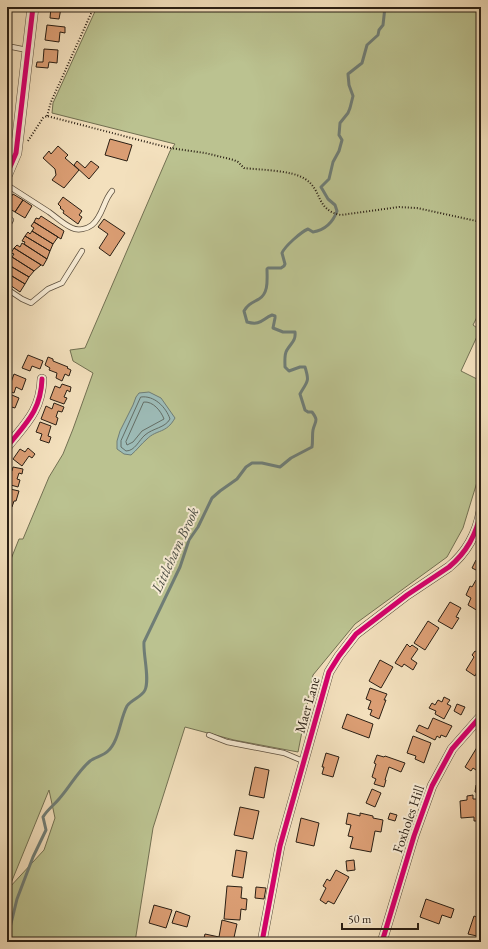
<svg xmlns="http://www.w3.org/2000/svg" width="488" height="949" viewBox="0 0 488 949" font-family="'EB Garamond',serif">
  <rect width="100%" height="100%" fill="#f3e0bd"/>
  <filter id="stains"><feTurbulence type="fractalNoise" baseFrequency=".005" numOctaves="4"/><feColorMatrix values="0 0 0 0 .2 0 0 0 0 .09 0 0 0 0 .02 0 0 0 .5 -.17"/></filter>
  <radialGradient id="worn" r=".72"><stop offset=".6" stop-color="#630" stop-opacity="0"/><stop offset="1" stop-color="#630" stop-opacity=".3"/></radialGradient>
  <path fill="#bbc290" stroke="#727052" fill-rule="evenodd" d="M97,7H481V309L473,325L480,330L461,371L481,381V469L463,528L447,557L355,624L313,675L298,752L234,740L185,727L153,828L135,942H13L14,937L12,942H7V569L19,539H23L49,477L63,454L73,429L93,373L73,361L70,350L85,348L170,151L175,144L52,113L53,103ZM49,790L55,818L44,850L9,888Z"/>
  <path fill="#9dbcb8" stroke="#6f7d76" d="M149,392L161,398L175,418C166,434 157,429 147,439C141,444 137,450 131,455L124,454L117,449V441L120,431L133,405L136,397L139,393Z"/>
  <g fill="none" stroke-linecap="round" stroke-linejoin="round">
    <path stroke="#646e66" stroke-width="1" d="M141,397C154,395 166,407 170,419C165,428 153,428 145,435C139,440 135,451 126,451L121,447V441Z
      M144,402C153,401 161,411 164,419L142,431L133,442L127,445L126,442Z"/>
    <path stroke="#6f7d76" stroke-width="3" d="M7,940L17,899L33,857L46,830L43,817C47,810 54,805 59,799C70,787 77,772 90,761C95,757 103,756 108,751C119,741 120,719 127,706C132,699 142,697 145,690C150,679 143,655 144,642L180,567L189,540L198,527L212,498L220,491L237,479L246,467L252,463H262L280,467L291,458L312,447C313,441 312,435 313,430C315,421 319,421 312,412H308L305,410L300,394C307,381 310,383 305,367H300L289,371L285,367C285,362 284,354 287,350C291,343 296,341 295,332H283L273,328L275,318V316L272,315C262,319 261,326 247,322L244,311C248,304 252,303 259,299C269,293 267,279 267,269L268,268H281L284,266L285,264L282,253C285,246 301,232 308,229L313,232C325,230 333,222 337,211L335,205L328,199L321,187L329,179L333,162L339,151L342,140L339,135L340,123L348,113L350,108L353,96L349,85L348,74L362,63L367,45L378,35L379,30L383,25L385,7"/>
  </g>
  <path fill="#db9e74" stroke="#2a1f14" d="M51,7H69L68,8H61L59,19L50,18Z
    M47,25L65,27V33L60,32L59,42L45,40Z
    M44,49L58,50L57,63L49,62L48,68L36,67L37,62H43Z
    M110,139L132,145L127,161L105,155Z
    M58,146L68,155L65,158L79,170L64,188L52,180L56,175L55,169L43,158L49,151L51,154Z
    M77,161L85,168L91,161L99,167L89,179L74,165Z
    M13,194L23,200L15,212L7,207V203Z
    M63,197L82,211L79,215L82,217L78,224L63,213L64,211L60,208L61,207L58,204Z
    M23,200L32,206L25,218L15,212Z
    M41,216L64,231L61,239L34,222L36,218L39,219Z
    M104,219L125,233L110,256L99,248L108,234L98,227Z
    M34,222L58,237L53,244L32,231L34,228L31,226Z
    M32,231L53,244L50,251L25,236L28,232L30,234Z
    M25,236L50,251L47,259L24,244L25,242L22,241Z
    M22,243L47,259L43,266L14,248L17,245L20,247Z
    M14,248L41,265L34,271L12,257L14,254L11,253Z
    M11,256L12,257L34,271L29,277L7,264V258L9,259Z
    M7,264L29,277L25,284L7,273Z
    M7,273L25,284L20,292L7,283Z
    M28,355L43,361L40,369L32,366L30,371L22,368Z
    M48,357L53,359V361L68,367L67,368L71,370L69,376L65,374L62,381L56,378L57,373L49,370L50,368L45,365Z
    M14,374L26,379L22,390L16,387L14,393L7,390V384L10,385Z
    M62,384L71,387L70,392L67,390L64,397L67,398L64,404L50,399L55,386L60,388Z
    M7,393L19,398L15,408L8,406L7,409Z
    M54,403L64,407L62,412L58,411L56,417L58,418L56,425L41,419L46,406L52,409Z
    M40,422L51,426L48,436L51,437L49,443L40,440L42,434L36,432Z
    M28,448L35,454L32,458L29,456L22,466L13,459L20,449L25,452Z
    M13,467L23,469L22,474L19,473L17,479L20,480L18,487L7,484V470L12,471Z
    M10,489L19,491L16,501H14L12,507L7,506V493L9,494Z
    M7,510L11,512L9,518H11L8,529H7Z
    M476,560L481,562V571L480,572L472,568Z
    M476,580L481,583V606L478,611L468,605L471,598L466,595L470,586L472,587Z
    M450,602L461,608L456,617L459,618L452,629L438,621Z
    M428,621L439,628L425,650L414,643Z
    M407,644L410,647L412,645L418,649L411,659L417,663L413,670L404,664L402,667L395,663Z
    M475,651L481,654V672L478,670L475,676L466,670L474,657L472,655Z
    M380,660L393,667L381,688L369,681Z
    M370,688L387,694L384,700H386L379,719L370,715L372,710L368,709L371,701L366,699Z
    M444,697L450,700L447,704L451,706L444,719L435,714L436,711L429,708L432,703L435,705L438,700L442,702Z
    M457,704L465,707L461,715L454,711Z
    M347,714L373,724L369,738L342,728Z
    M433,718L452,726L446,737L441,735L440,738L437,736L435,740L416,731L419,725L428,729Z
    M413,736L431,743L424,763L415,759L416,756L407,753Z
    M479,744L481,745V763L476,770L473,768L471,771L465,767Z
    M326,753L339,757L333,777L322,774L324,767H322Z
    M377,755L384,757L385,756L405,763L401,772L389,767L385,780H386L384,787L374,784L376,779L372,777L376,764L374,763Z
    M255,767L269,770L264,798L249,795Z
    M476,785L481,786V793L475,792Z
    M372,789L381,793L375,807L366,803Z
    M473,795V799H479V797H481L480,821H474V817L461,818L460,801L467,800V796Z
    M240,807L259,811L253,839L234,835Z
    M348,813L360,816V813L373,816V818L383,820L381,832L375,831L371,852L350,848L353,837L348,836L351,825L346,824Z
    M390,813L397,815L395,821L388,819Z
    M301,818L319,823L314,846L296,842Z
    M236,850L247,852L243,878L232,876Z
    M354,860L355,870L347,871L346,861Z
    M336,870L349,877L334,904L328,901L326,904L320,900L326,888L323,886L327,879L330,881Z
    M227,886L242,887L241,898L247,899L246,910L241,909L240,920L224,919Z
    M256,887L266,888L264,899L255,898Z
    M426,899L454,909L451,918L442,915L439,924L420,917Z
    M154,905L172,910L166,928L149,923Z
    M176,911L190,916L187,927L172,923Z
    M474,916L481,919V942H475L477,936L468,934Z
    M222,920L237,924L233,942H203L205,934L219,937Z"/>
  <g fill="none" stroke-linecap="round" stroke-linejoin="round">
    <defs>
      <path id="service" d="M7,46L27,50
        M7,185C21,194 35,203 49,212C56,217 63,224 72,228C78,231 87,229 92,225C103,216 103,201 112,191
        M7,227L11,220
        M7,289L22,299L31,303L48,289L62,283L82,251
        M209,735L227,742L284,753L303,761"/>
      <path id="minor" d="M7,142L16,144
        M7,447C25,424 41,411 42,379
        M262,942L280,846L329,672L339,656L356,634L407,595L449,567C466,553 477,533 481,511
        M382,942L414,836L432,786L452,749L481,716"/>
      <path id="tertiary" d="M7,174L16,153L33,7"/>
    </defs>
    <use href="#service" stroke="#5c4f3e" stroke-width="6"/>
    <use href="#minor" stroke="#5c4f3e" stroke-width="10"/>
    <use href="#tertiary" stroke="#5c4f3e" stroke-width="12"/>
    <path stroke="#2a1f14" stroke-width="2" stroke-dasharray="1 2" stroke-linecap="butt" d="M47,116L51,102L94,7
      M28,141L43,118L47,116L170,148L205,153L234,160L238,162L244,168C260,170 292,170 305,179C323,190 315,210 341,215L399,207L417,208L481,222"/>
    <use href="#service" stroke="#f7ebd4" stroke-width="4.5"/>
    <use href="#minor" stroke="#f7ebd4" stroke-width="9"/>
    <use href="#tertiary" stroke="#f7ebd4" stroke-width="11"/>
    <defs>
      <path id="cycleway" d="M7,174L16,153L33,7
        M7,447C25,424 41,411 42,379
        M262,942L280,846L329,672L339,656L356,634L407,595L449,567C466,553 477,533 481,511
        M382,942L414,836L432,786L452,749L481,716"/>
    </defs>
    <use href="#cycleway" stroke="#f7ebd4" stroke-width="8"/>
    <use href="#cycleway" stroke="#d6006c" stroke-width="5"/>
  </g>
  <g text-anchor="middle" stroke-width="4" stroke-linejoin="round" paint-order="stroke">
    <g font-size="14" fill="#2a1f14" stroke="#f7ebd4">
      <text transform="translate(307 705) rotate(-74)" y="5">Maer Lane</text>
      <text transform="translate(408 819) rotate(-71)" y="5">Foxholes Hill</text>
    </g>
    <g font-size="15" font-style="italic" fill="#4c4e45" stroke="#f7ebd4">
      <text transform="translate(175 550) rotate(-65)" y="5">Littleham Brook</text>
    </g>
  </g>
  <rect width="488" height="949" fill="none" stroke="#f3e0bd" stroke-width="24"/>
  <rect x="8" y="8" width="472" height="933" fill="none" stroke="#2a1f14" stroke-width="2"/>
  <rect x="12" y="12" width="464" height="925" fill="none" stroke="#2a1f14"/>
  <path d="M342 923v6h76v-6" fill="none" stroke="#2a1f14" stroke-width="2"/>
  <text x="348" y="923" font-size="12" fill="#2a1f14" stroke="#f7ebd4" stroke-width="3" paint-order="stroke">50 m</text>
  <rect width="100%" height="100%" filter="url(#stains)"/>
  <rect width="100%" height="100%" fill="url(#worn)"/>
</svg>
